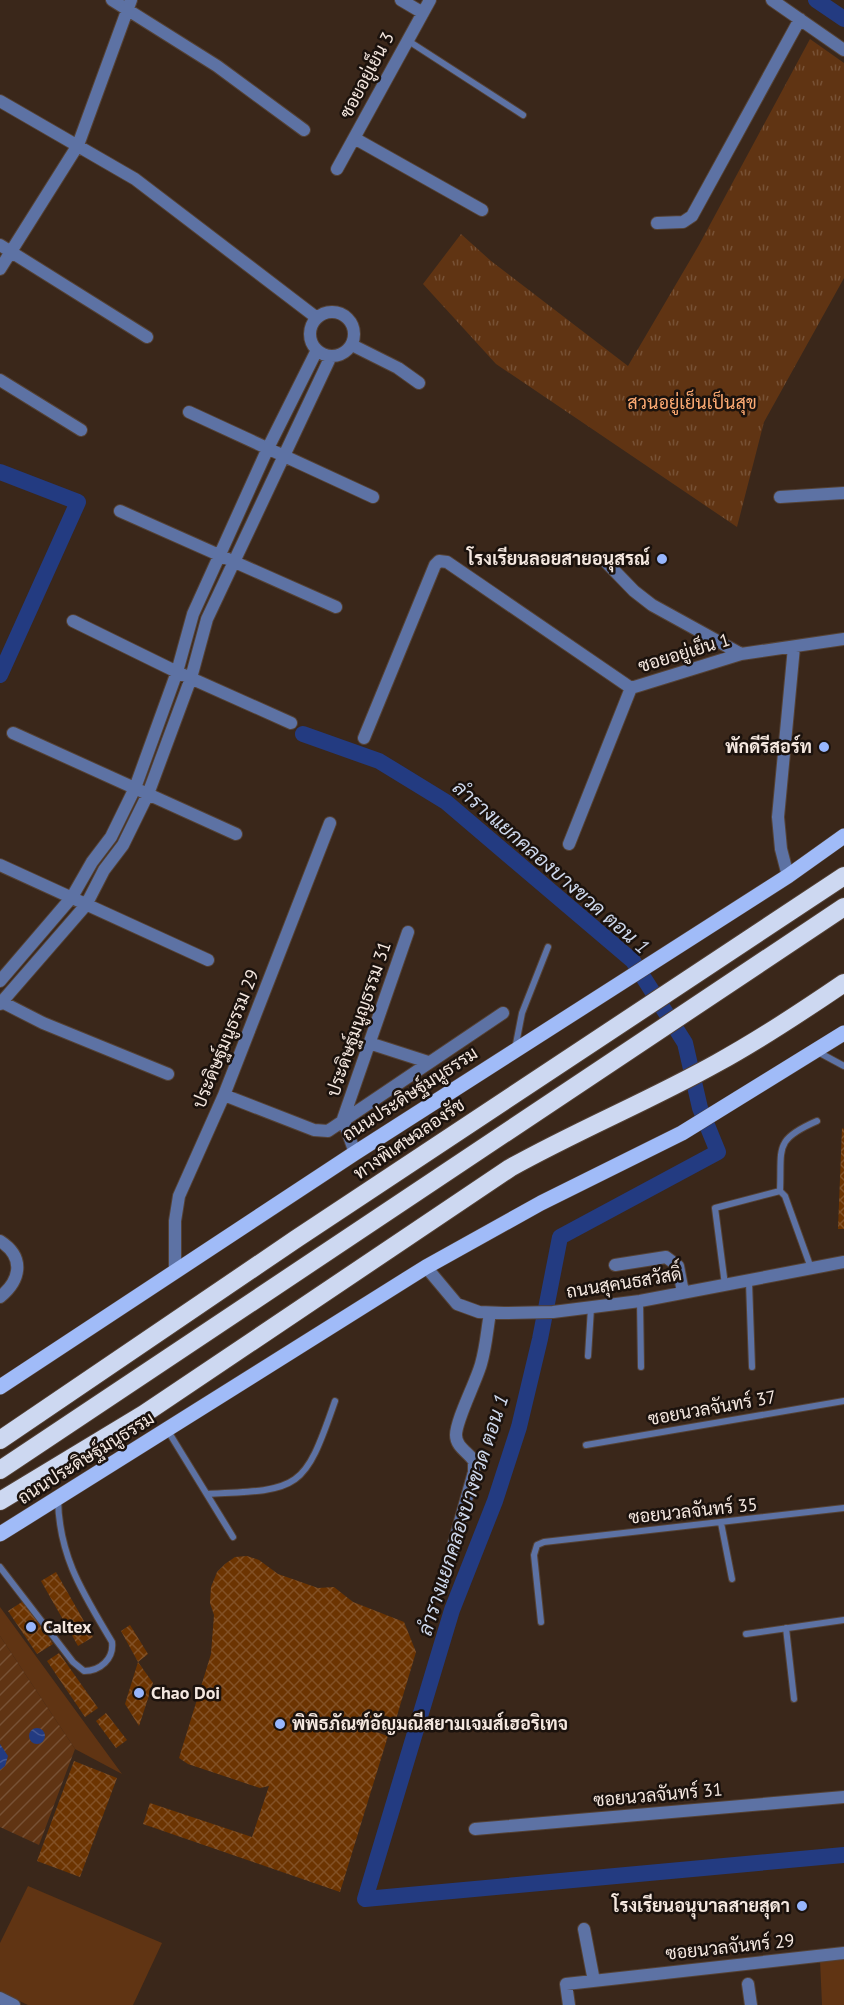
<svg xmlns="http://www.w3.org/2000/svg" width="844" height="2005" viewBox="0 0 844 2005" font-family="'PT Sans',Sarabun,sans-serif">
  <defs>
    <pattern id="park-tufts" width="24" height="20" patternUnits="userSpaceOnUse" patternTransform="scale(1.5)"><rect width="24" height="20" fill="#603413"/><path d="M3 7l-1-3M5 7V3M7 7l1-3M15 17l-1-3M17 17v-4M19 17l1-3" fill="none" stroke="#775135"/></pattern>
    <pattern id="garden-furrows" width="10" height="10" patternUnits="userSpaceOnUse" patternTransform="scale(1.5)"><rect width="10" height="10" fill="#603413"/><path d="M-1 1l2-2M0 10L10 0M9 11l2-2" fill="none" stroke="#775135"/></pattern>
    <pattern id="water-waves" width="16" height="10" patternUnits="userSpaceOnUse" patternTransform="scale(1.5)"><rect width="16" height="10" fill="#233b81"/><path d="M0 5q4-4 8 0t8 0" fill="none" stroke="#445793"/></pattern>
    <pattern id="building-cross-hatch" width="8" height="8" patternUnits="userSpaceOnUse" patternTransform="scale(1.5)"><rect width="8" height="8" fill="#6c3401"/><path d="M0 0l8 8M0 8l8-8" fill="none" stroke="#825126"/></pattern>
  </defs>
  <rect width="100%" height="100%" fill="#3a271a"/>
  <path fill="#603413" d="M0,1607L122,1774L75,1749L0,1636Z
    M28,1886L162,1943L133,2005H28L0,1992V1943Z
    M844,1957V2005H822L820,1960Z"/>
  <path fill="url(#park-tufts)" d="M810,39L844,63V278L764,422L737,527L496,364L423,284L461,234L491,261L628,366L699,245Z"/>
  <path fill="url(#garden-furrows)" d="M0,1636L75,1749L39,1845L0,1827Z"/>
  <path fill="url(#water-waves)" d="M29 1736a8 8 0 1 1 16 0a8 8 0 1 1-16 0Z
    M0,1744L8,1756L5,1766L0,1770Z"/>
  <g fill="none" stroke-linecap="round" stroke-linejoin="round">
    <path stroke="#233b81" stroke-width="16" d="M816,0L844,19
      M0,472L78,502L0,675
      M303,734L379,761L446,802L633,961L685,1043L700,1108L718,1152L560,1237L540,1339L519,1427L495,1501L452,1610L365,1899L844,1855"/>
  </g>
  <path fill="url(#building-cross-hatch)" d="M842,1128L844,1129V1229H838Z
    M247,1556L259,1560L278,1574L318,1588L334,1587L353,1602L404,1622L416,1652L396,1719L376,1713L370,1730L388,1736L340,1892L143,1824L150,1803L252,1837L269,1786L260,1788L188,1764L179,1758L211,1654L214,1615L210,1603L211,1587L217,1572L225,1564L235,1557Z
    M56,1572L93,1637L78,1646L41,1581Z
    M25,1600L53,1644L37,1654L8,1611Z
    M130,1625L148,1654L138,1662L121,1631Z
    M59,1653L98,1708L85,1717L47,1661Z
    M138,1662L153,1683L139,1726L125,1704Z
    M106,1713L127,1740L116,1748L96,1721Z
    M74,1761L117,1778L80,1877L37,1861Z"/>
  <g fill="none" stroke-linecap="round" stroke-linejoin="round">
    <defs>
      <path id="service" d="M407,40L523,115
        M515,1049L522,1013L548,947
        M818,1052L844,1066
        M780,1191C782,1148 773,1140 817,1121
        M749,1282L752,1367
        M725,1285L715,1208L780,1191L785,1196L811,1268
        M640,1301L641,1367
        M588,1356L591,1308
        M168,1431L233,1537
        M586,1445L844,1401
        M207,1494C300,1490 304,1491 335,1401
        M721,1523L732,1579
        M0,1567L73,1662L84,1671C100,1671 114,1659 112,1642C83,1593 59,1557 58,1499
        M541,1622L534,1555L537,1545L544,1542L844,1508
        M786,1628L794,1699
        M746,1634L844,1620"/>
      <path id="minor" d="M112,0L217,66L304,130
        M401,0L423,13
        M772,0L844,50
        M0,101L135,179L317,318
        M354,138L482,210
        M337,169L430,0
        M657,223L683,222L692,216L800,19
        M0,245L147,337
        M0,269L78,145L131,0
        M310 334a22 22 0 1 1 44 0a22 22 0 1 1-44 0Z
        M352,345L398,368L419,383
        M0,380L81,430
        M189,412L373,497
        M780,497L844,493
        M120,511L336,607
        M603,559L634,591L652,605L741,654
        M73,621L177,672L291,723
        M13,733L236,834
        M364,738L435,565L439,561L447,562L631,688
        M569,844L631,688L741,654L844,639
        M0,865L208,960
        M788,876L781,849L778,817L794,647
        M0,981L72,897L92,862L111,837L135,788L177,672L193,614L268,448L317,350
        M0,1001L43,1023L168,1074
        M0,1004L86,905L104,870L123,845L148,794L191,678L207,619L331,356
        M369,1043L428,1062
        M224,1095L314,1130L328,1131L503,1013
        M355,1153L343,1119L408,932
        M0,1241C25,1257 21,1280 0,1297
        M615,1265L666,1257L678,1266L683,1292
        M426,1267L457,1304L479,1312L504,1313L553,1312L640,1301L844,1262
        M175,1271V1221L179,1196L224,1095L330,823
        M452,1550L474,1472V1461C468,1452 456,1447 456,1435C456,1420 476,1382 481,1364C486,1347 487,1330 490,1313
        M475,1829L844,1797
        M584,1929L594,1981
        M748,1984L751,2005
        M0,1998L14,2005
        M569,2005L566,1984L844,1953"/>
      <path id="primary" d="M0,1387L355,1153L788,876L844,836
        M0,1534L426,1267L541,1203L682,1133L844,1033"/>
      <path id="motorway" d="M0,1440L296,1239L844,876
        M0,1470L844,907
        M0,1501L144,1414L510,1168C578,1130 649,1101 717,1063C761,1039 803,1011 844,983"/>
    </defs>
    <use href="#service" stroke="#544236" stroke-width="8"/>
    <use href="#minor" stroke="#544236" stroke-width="14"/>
    <use href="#primary" stroke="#544236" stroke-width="16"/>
    <use href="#motorway" stroke="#544236" stroke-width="20"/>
    <use href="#service" stroke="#5d72a4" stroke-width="6"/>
    <use href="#minor" stroke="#5d72a4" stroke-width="12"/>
    <use href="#primary" stroke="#a0bbf8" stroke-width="15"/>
    <use href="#motorway" stroke="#cdd8f1" stroke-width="18"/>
  </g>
  <g fill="#97b6fd" stroke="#1b120d" stroke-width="2">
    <circle cx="662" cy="559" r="6"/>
    <circle cx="824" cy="747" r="6"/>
    <circle cx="31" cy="1627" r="6"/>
    <circle cx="139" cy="1693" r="6"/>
    <circle cx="280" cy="1724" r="6"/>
    <circle cx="802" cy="1906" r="6"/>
  </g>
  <g text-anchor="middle" stroke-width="5" stroke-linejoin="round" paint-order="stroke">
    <g font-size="18" fill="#f5e8e0" stroke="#1b120d">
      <text transform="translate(367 75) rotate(-62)" y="6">ซอยอยู่เย็น 3</text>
      <text transform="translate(684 653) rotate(-17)" y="6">ซอยอยู่เย็น 1</text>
      <text transform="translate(359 1019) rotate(-71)" y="6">ประดิษฐ์มนูญธรรม 31</text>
      <text transform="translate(226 1039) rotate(-68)" y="6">ประดิษฐ์มนูธรรม 29</text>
      <text transform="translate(410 1094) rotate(-33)" y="6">ถนนประดิษฐ์มนูธรรม</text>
      <text transform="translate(409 1139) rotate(-34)" y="6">ทางพิเศษฉลองรัช</text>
      <text transform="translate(624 1283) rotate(-9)" y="6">ถนนสุคนธสวัสดิ์</text>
      <text transform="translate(712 1408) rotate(-10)" y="6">ซอยนวลจันทร์ 37</text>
      <text transform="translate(86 1458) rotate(-32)" y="6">ถนนประดิษฐ์มนูธรรม</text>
      <text transform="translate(693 1511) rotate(-6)" y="6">ซอยนวลจันทร์ 35</text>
      <text transform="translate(658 1795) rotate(-5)" y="6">ซอยนวลจันทร์ 31</text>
      <text transform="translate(730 1947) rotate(-6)" y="6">ซอยนวลจันทร์ 29</text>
    </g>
    <g font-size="18" fill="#feab73" stroke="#1b120d">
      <text x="692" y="409">สวนอยู่เย็นเป็นสุข</text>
    </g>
    <g font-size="18" font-weight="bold" fill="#f5e8e0" stroke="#1b120d" text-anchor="end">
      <text x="650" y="565">โรงเรียนลอยสายอนุสรณ์</text>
      <text x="812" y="753">พักดีรีสอร์ท</text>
      <text x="43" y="1633" text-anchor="start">Caltex</text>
      <text x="151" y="1699" text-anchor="start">Chao Doi</text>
      <text x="292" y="1730" text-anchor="start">พิพิธภัณฑ์อัญมณีสยามเจมส์เฮอริเทจ</text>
      <text x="790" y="1912">โรงเรียนอนุบาลสายสุดา</text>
    </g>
    <g font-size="20" font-style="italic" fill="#cdd7eb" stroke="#1b120d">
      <text transform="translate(551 867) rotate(41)" y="7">ลำรางแยกคลองบางขวด ตอน 1</text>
      <text transform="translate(463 1515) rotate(-72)" y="7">ลำรางแยกคลองบางขวด ตอน 1</text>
    </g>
  </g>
</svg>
